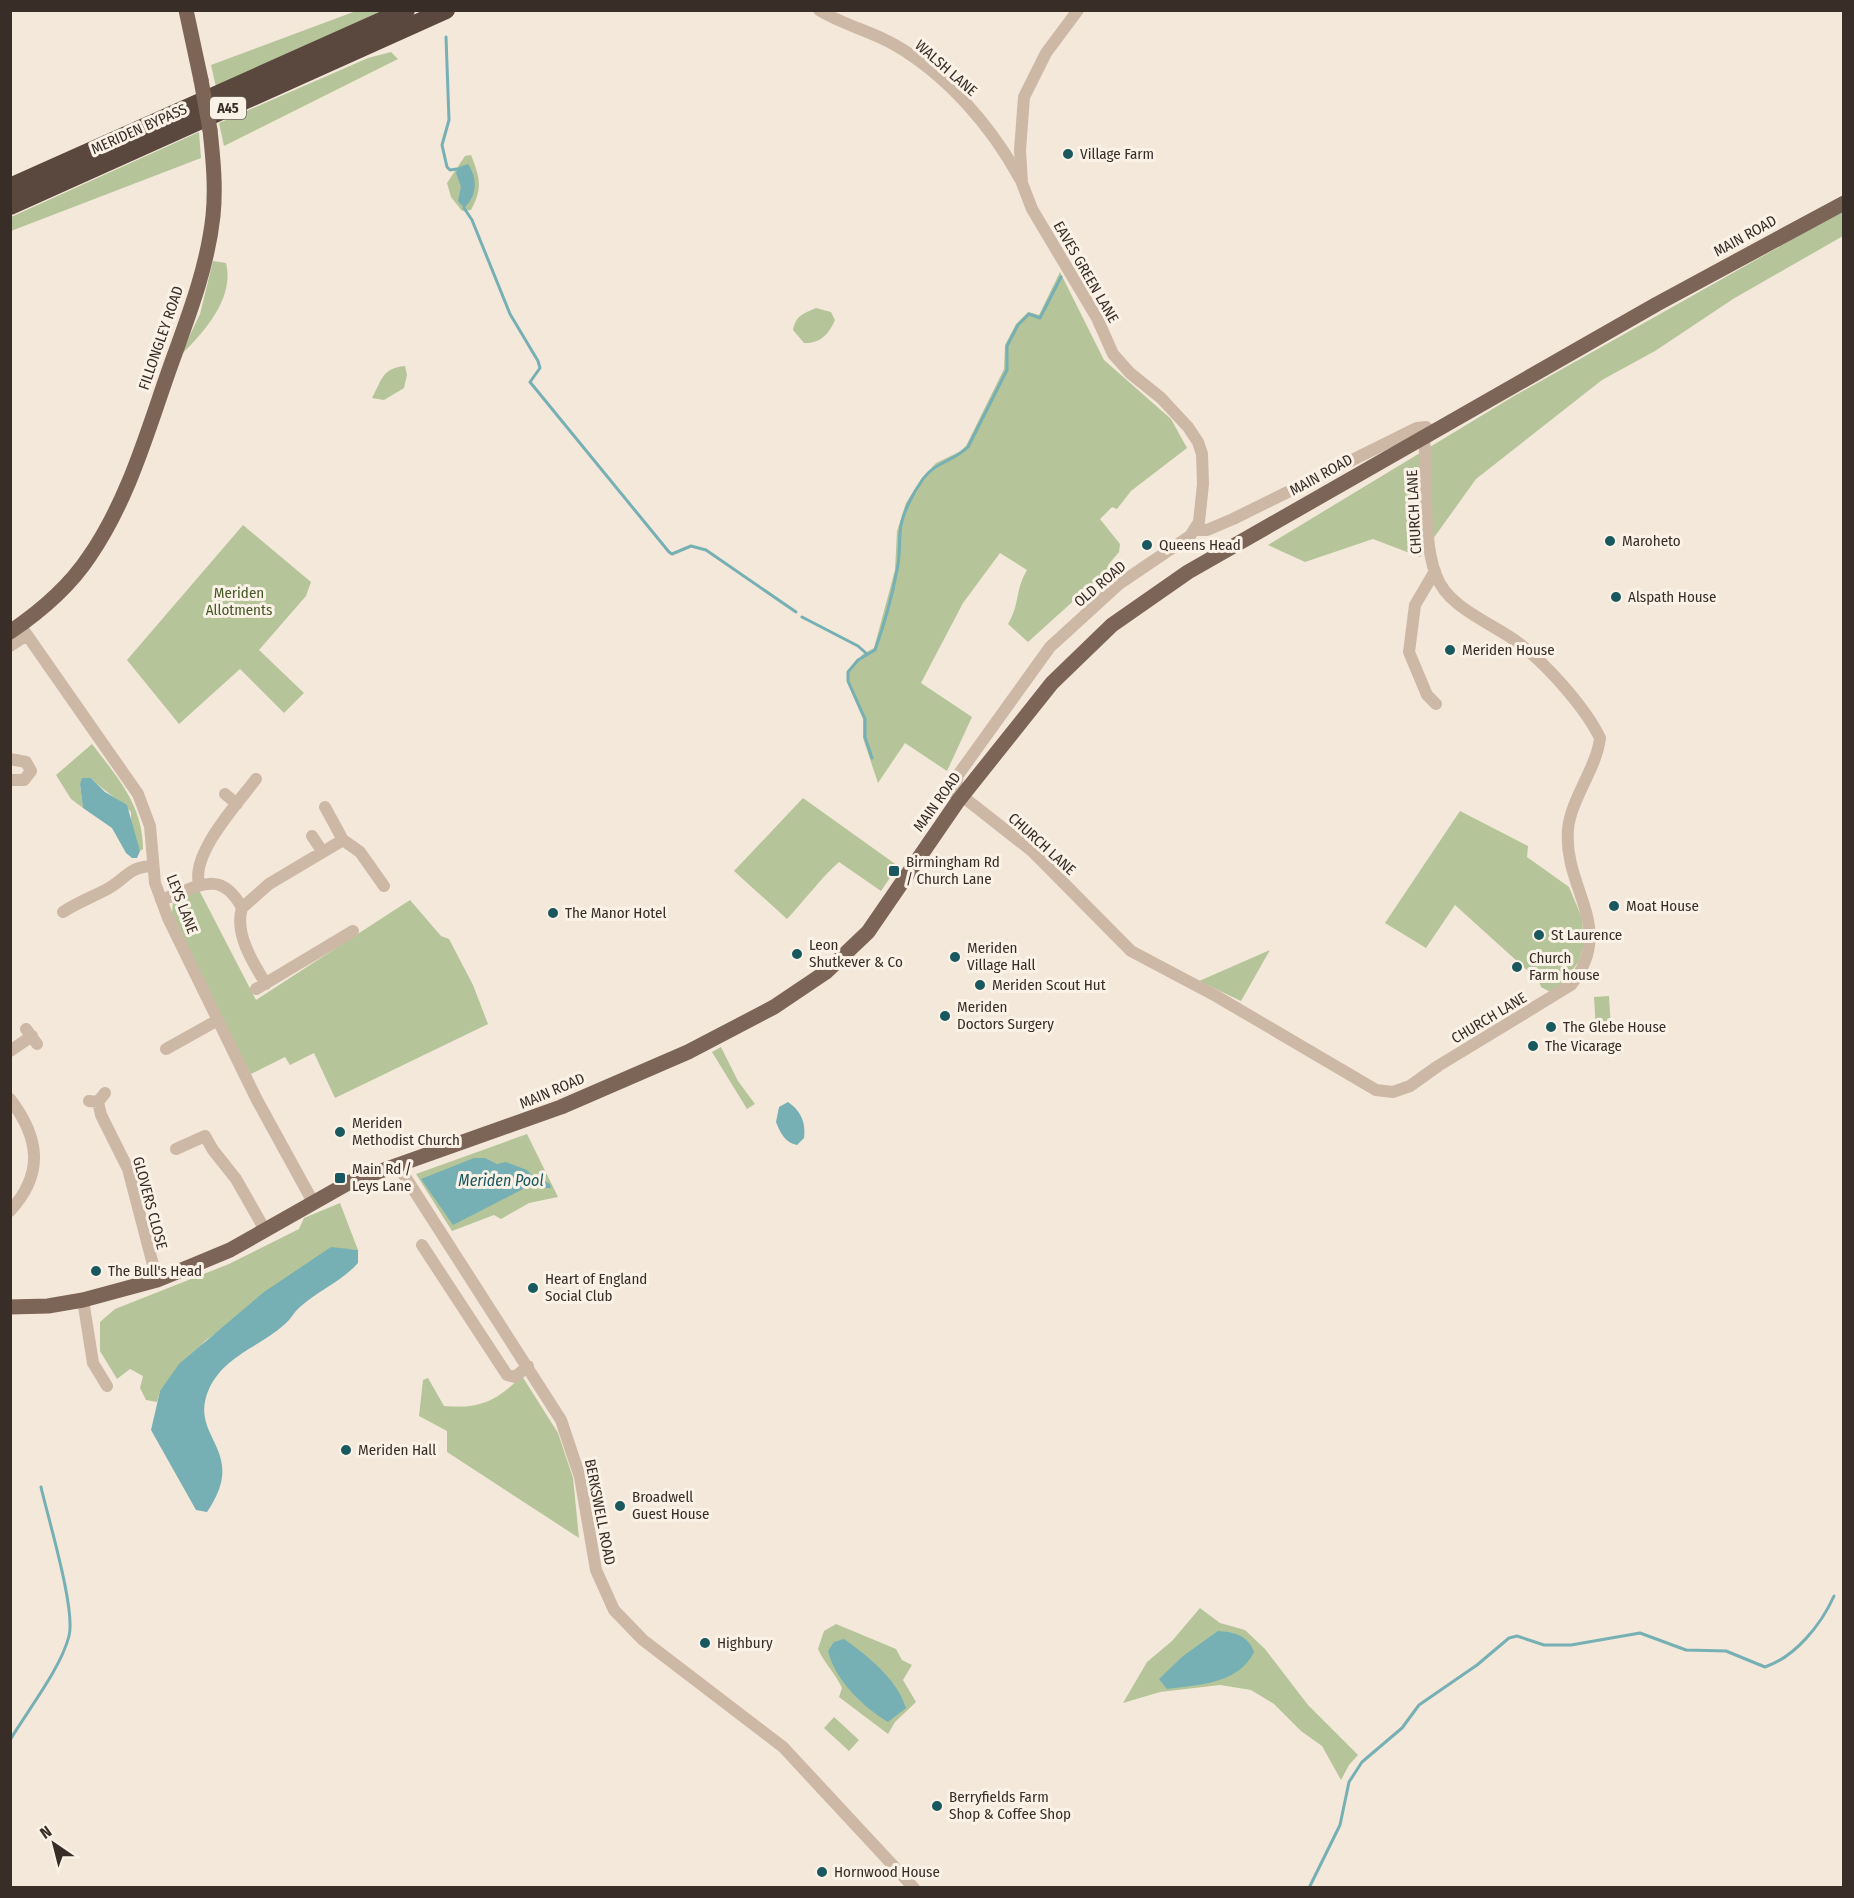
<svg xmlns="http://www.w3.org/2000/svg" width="1854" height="1898" viewBox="0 0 1854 1898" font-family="'Fira Sans Condensed',sans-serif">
  <rect width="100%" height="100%" fill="#f4e8da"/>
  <path fill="#b5c599" d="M356,11H387L216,87L211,65Z
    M391,52L398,59L224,146L219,123L368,58Z
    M199,132L201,158L11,231V217Z
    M471,155C480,178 483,188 471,210L462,211L451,197L447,183L465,156Z
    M1843,211V236L1733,299L1655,351L1602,380L1476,479L1420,557L1373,539L1305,562L1268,545L1514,396Z
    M213,261L226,263C235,299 203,333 180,356L200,314Z
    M1060,272L1104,360L1171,419L1187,448L1131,491L1117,509L1112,507L1100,519L1120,544L1119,552L1108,565L1113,576L1103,584L1099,582L1090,586L1028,642L1008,624C1020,604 1015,590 1027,570L1000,553L963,603L921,683L972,717L947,771L905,743L878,783L863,738V719L847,682V671L863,654L874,648L895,570L897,531L906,503L921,479L936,463L959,452L966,446L1004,369L1005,345L1016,324L1028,312L1039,315Z
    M816,308L831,312L835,320C829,334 820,344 804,343L793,330C796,315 803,314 816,308Z
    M405,366L407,375L404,388L384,400L372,398C382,380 382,368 405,366Z
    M243,525L311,582L306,596L259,650L304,693L284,713L240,669L179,724L127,660Z
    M92,744C117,777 143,805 143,849L140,851L131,829V812C118,799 104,791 91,778L80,784L83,808L71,799L56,775Z
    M803,798L898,866L881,891L839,862C819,880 805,900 787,919L734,871Z
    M1460,811L1528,846L1527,857L1569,887L1582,918L1584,944L1579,961L1563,983L1550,992L1541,987L1539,981L1455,905L1426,948L1385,923Z
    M198,888L256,1000L410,900L441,936L449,939L473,985L488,1024L335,1098L314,1053L290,1065L285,1057L249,1075L172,913L173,901Z
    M1270,950L1241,1001L1199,981Z
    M1609,996L1611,1029L1596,1030L1594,997Z
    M721,1047L738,1081L755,1104L747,1109L712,1052Z
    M527,1134L558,1197L529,1203L501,1219L494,1215L452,1231L416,1174Z
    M340,1203L358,1250L331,1248L205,1341L160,1391L157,1402L146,1400L140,1388L143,1376L130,1369L117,1379L100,1351V1322L115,1309L229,1264L299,1229L304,1218Z
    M522,1376L558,1433L573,1478L579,1538L447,1452V1431L419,1416L423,1380L428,1378L444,1406C481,1409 496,1401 522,1376Z
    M1200,1608L1220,1623L1245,1630L1265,1649L1308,1705L1358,1755L1349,1765L1341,1780L1322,1746L1301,1731L1274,1704L1251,1690L1220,1685L1160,1692L1123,1703L1147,1662L1172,1641Z
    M836,1624L896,1649L902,1660L912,1665L903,1680L916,1702L895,1722L888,1734L839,1697L842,1688C836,1674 824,1663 818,1649L824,1631Z
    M834,1717L859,1740L849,1751L824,1728Z"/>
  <path fill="#76b0b4" d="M468,164C478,178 477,197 464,208L458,201L461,187L456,173L459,167Z
    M82,778H91L105,792L127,805L140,851L137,858H132L126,853L112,828L83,808L80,784Z
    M788,1102C801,1111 806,1122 804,1138L797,1145C785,1143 780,1132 776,1122L779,1107Z
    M474,1158H485L497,1164L506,1162L527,1170L534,1177L547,1175L544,1181L550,1184L551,1188H525L453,1225L421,1179Z
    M331,1247L358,1250V1263C341,1282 319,1290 300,1307C294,1312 291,1319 285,1324C261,1346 224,1356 209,1389C187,1438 250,1449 207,1512L196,1510L151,1430L160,1391L179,1364L264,1292Z
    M1218,1631C1234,1632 1248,1635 1254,1652C1239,1684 1197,1685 1167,1689L1159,1679L1183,1656Z
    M844,1639C868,1656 897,1679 906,1708L888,1722C863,1707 835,1680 828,1651L834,1642Z"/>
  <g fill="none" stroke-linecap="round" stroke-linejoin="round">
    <path stroke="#76b0b4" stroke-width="3" d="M446,37L449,120L442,145L447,167L450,170L457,169
      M464,208L472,220L510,314L538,361L540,368L530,382L669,552L672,554L691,546L706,550L796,612
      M802,617L858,646L867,654
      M872,758L865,737V719L848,681V672L858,660L875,650C884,625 892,597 897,570C900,558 899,546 900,533C901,515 913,493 923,479C935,462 954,461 968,447L1007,370V346L1018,325L1029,314L1040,318L1061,277
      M10,1740C28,1710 61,1668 69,1636C76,1610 48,1518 41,1487
      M1309,1888L1340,1825L1349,1782L1362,1762L1402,1728L1419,1705L1477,1665L1509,1638L1517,1636L1544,1645H1571L1640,1633L1686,1650L1726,1651L1765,1667C1795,1657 1821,1625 1834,1596"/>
    <path stroke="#cdb8a5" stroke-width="12" d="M819,10C843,25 871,31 895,45C947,75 992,127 1020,179
      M1195,530H1207L1233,519L1417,428L1426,427L1433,433
      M1435,571L1415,605L1409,652L1427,695L1436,704
      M20,625L138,794L150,826L155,883L168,918L257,1100L313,1202
      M10,646L27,635
      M10,759L26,762L31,771L24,780H10
      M225,794L237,804
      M962,796L1032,851L1131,951L1216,996L1376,1090L1393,1092L1410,1086L1438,1066L1571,985C1617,927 1563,890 1568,829C1571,799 1597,767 1600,738C1585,707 1547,665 1520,644C1493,623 1448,609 1436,575C1422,540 1428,478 1424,438
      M958,801L955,792L958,775L1050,647L1119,584L1190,536L1199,522L1203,484L1202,454L1198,442L1188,427L1161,398L1130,373L1113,354L1097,318L1032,209L1022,183L1020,150L1024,97L1046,53L1078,10
      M325,807L343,840L360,852L384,886
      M312,836L322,851
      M199,884C191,853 238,803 256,779
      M161,900C195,889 220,866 242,908C234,933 253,963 266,984
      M242,908L269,884L343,840
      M63,912C78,902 93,897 109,888C128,877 128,867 153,866
      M256,989L353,931
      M26,1029L37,1044
      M166,1049L218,1020
      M10,1051L32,1036
      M10,1099C39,1137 45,1173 10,1211
      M89,1101L98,1102L105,1093
      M98,1102L101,1115L128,1169L157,1280
      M176,1149L205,1136L213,1150L236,1179L265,1230
      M397,1164L561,1420L580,1477L596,1570L614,1610L643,1640L783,1747L914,1888
      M422,1245L507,1375L515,1377L528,1366
      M83,1300L93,1363L107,1386"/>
    <path stroke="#7c6456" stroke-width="15" d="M186,10L201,80
      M10,632C41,611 69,587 89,557C127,502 146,436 168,373C186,322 207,271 213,216C216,187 213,158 210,130
      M10,1307L48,1306L83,1300L157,1280L194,1265L230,1250L350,1182L561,1107L688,1052L774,1007L826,972L868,932L958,801L1052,683L1112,625L1188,572L1657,304L1844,203"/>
    <path stroke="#5a473d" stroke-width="18" d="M10,187L406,10
      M10,206L446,10"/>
    <path stroke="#7c6456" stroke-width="15" d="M201,80L210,130"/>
  </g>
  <g fill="#18585e" stroke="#fbf2e7" stroke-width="2">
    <circle cx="1068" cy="154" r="6"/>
    <circle cx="1610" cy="541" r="6"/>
    <circle cx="1147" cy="545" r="6"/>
    <circle cx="1616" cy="597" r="6"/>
    <circle cx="1450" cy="650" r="6"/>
    <rect x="888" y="865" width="12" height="12" rx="3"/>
    <circle cx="1614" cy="906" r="6"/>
    <circle cx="553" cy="913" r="6"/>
    <circle cx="1539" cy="935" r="6"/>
    <circle cx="797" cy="954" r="6"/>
    <circle cx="955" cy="957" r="6"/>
    <circle cx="1517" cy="967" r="6"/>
    <circle cx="980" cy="985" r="6"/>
    <circle cx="945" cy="1016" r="6"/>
    <circle cx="1551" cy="1027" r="6"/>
    <circle cx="1533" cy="1046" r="6"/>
    <circle cx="340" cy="1132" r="6"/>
    <rect x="334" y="1172" width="12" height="12" rx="3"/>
    <circle cx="96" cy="1271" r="6"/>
    <circle cx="533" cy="1288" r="6"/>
    <circle cx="346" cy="1450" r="6"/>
    <circle cx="620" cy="1506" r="6"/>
    <circle cx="705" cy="1643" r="6"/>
    <circle cx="937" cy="1806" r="6"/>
    <circle cx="822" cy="1872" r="6"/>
  </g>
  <g text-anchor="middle" stroke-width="6" stroke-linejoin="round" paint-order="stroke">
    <rect fill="#fbf2e7" stroke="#726861" stroke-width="1.5" x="210" y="97" width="36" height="22" rx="4.5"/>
    <g font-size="14" font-weight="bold" fill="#382d27">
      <text x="228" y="113">A45</text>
    </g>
    <g font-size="15" fill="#382d27" stroke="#fbf2e7">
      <text transform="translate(946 68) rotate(41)" y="5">WALSH LANE</text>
      <text transform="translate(139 129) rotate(-24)" y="5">MERIDEN BYPASS</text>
      <text transform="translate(1745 236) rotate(-29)" y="5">MAIN ROAD</text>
      <text transform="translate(1086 272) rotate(60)" y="5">EAVES GREEN LANE</text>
      <text transform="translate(161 338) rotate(-71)" y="5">FILLONGLEY ROAD</text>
      <text transform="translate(1321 475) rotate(-29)" y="5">MAIN ROAD</text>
      <text transform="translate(1414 512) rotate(-93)" y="5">CHURCH LANE</text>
      <text transform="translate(1100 584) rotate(-40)" y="5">OLD ROAD</text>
      <text transform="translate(937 802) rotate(-54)" y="5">MAIN ROAD</text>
      <text transform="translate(1042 844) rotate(42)" y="5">CHURCH LANE</text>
      <text transform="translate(182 904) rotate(69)" y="5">LEYS LANE</text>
      <text transform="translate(1489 1018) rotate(-31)" y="5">CHURCH LANE</text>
      <text transform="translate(552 1091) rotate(-23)" y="5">MAIN ROAD</text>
      <text transform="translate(150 1203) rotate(75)" y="5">GLOVERS CLOSE</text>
      <text transform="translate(600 1512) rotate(79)" y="5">BERKSWELL ROAD</text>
    </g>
    <g font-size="15" fill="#382d27" stroke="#fbf2e7" text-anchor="start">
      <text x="1080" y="159">Village Farm</text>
      <text x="1622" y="546">Maroheto</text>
      <text x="1159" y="550">Queens Head</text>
      <text x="1628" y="602">Alspath House</text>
      <text x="1462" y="655">Meriden House</text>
      <text x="906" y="867">Birmingham Rd<tspan x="906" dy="17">/ Church Lane</tspan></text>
      <text x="1626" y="911">Moat House</text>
      <text x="565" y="918">The Manor Hotel</text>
      <text x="1551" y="940">St Laurence</text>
      <text x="809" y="950">Leon<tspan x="809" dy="17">Shutkever &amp; Co</tspan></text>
      <text x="967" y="953">Meriden<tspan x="967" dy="17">Village Hall</tspan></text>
      <text x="1529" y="963">Church<tspan x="1529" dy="17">Farm house</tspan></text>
      <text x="992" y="990">Meriden Scout Hut</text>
      <text x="957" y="1012">Meriden<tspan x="957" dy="17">Doctors Surgery</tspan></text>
      <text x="1563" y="1032">The Glebe House</text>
      <text x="1545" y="1051">The Vicarage</text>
      <text x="352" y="1128">Meriden<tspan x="352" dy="17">Methodist Church</tspan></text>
      <text x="352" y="1174">Main Rd /<tspan x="352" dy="17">Leys Lane</tspan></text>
      <text x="108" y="1276">The Bull's Head</text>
      <text x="545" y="1284">Heart of England<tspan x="545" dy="17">Social Club</tspan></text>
      <text x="358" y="1455">Meriden Hall</text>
      <text x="632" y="1502">Broadwell<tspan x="632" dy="17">Guest House</tspan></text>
      <text x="717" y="1648">Highbury</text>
      <text x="949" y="1802">Berryfields Farm<tspan x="949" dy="17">Shop &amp; Coffee Shop</tspan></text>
      <text x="834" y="1877">Hornwood House</text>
    </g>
    <g font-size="15" fill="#465928" stroke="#fbf2e7">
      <text x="239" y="598">Meriden<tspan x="239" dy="17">Allotments</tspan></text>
    </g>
    <g font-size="16" font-style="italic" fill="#18585e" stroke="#fbf2e7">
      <text x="501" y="1186">Meriden Pool</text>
    </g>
  </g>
  <rect width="1854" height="1898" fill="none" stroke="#382d27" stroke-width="24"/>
  <g transform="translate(54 1844) rotate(325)" stroke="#fbf2e7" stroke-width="4.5" paint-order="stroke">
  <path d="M0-4.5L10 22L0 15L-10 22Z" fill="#382d27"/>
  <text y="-9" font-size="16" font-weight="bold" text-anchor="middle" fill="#382d27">N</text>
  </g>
</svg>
